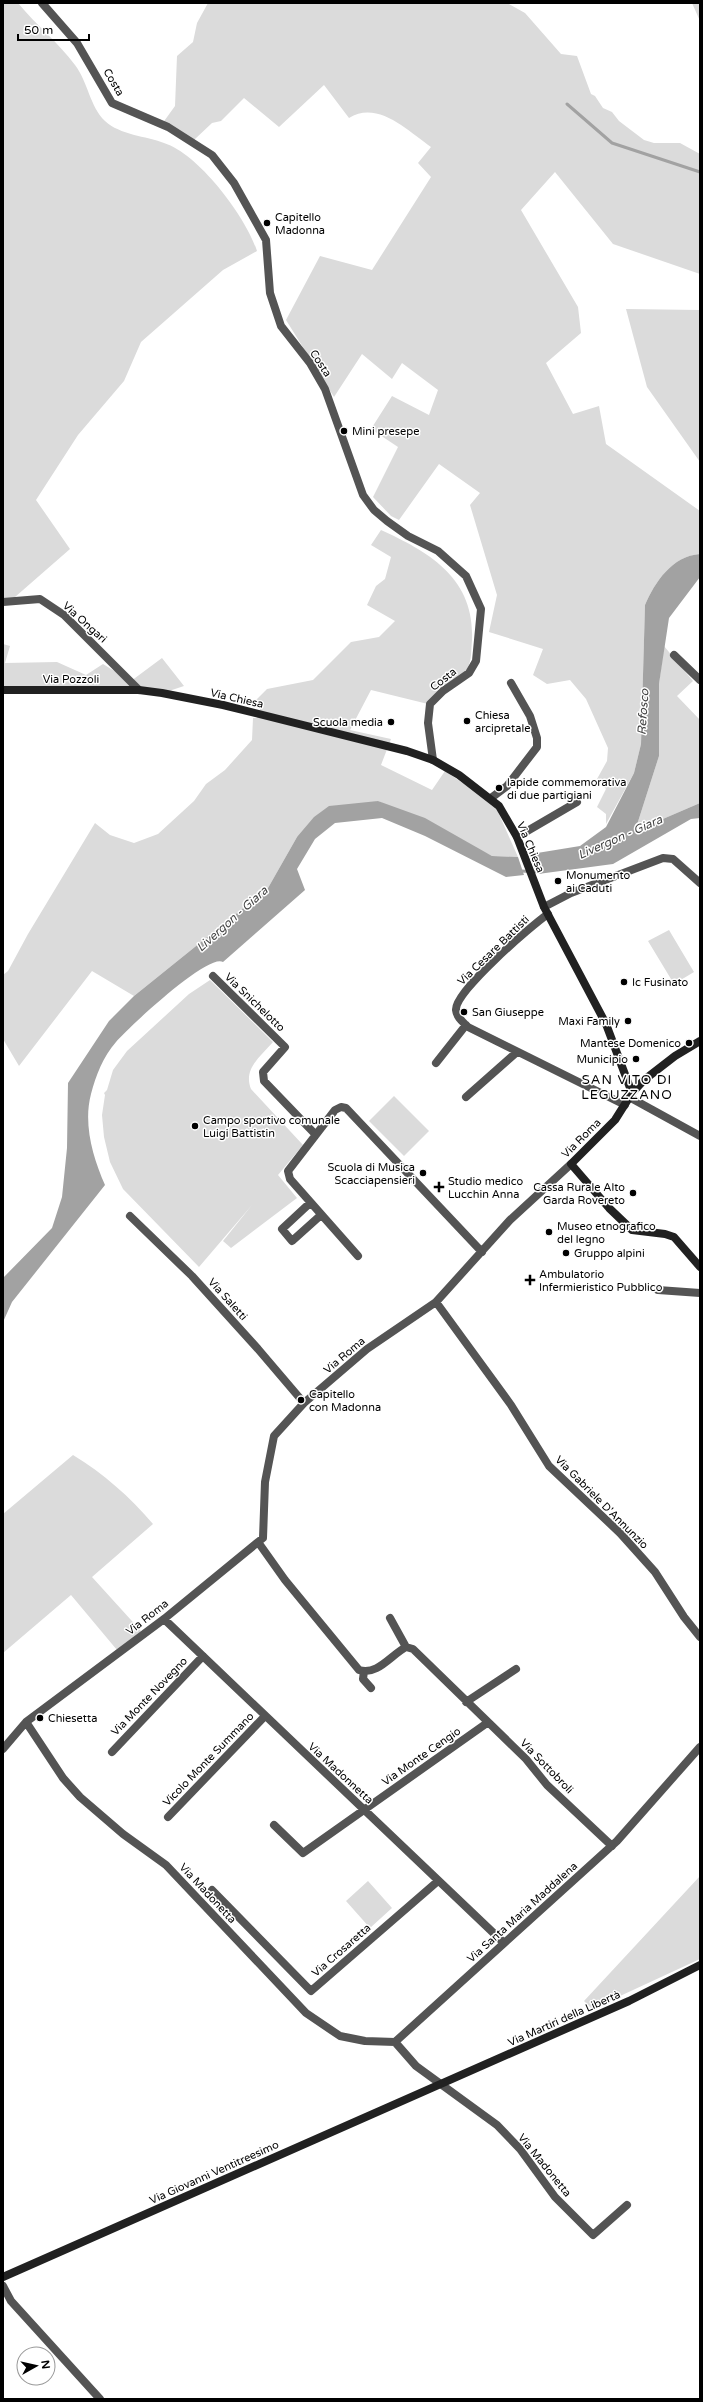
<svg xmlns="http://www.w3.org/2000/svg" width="703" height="2402" viewBox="0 0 703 2402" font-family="'Varela Round',sans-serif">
  <rect width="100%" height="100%" fill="#fff"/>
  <path fill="#dbdbdb" d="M3,3H18C36,25 59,43 75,65C88,82 90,107 105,121C120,135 146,136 164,143C199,154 246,217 257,251L223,270L141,342L124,381L78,435L36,500L70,549L7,604H3Z
    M208,3H507L525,13L561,54L577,56L591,94L595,96L603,108L612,112L619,121L644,140L654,143H680L700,154V274L613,244L555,172L521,210L578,307L581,333L546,363L573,414L599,406L606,444L700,511V554C672,556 655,582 645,605L641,744L634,773L606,824V814L597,807L606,789L597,779L607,761L608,748L586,699L570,680L547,684L533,675L543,649L489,632L497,595L470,505L480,493L439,464L399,520L391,516L373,497L398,447L371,429L392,396L429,415L438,390L402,363L392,379L362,354L334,397L286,320L320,256L372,270L431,177L418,163L431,147C408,131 378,100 349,118L324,85L279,127L244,98L221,121L212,123L194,140L162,124L175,106L177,56L193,42L197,23Z
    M692,3H700V21Z
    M626,309L700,310V462L647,387Z
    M381,530C429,552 475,578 472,640C471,649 472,661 467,669C460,680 438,695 428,704L371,690L350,730L391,739L381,765L432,790L445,771L495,805L518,857L492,856L378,801L297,837L268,888L134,996L92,971L19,1066L3,1039V975L8,971L28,934L95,823L110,835L134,843L158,834L194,801L206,784L225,770L252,740L253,718H257L262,703L255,701L267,689L313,680L351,642L379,637L395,621L367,605L376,586L385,579L391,557L371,545Z
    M3,644L10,646L5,663L57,662L86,675L103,664L131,681L162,658L184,686L163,693L3,692Z
    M664,646L693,681L677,696L700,720V803L635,831L659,756V684Z
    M669,930L694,972L674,984L648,941Z
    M210,980L273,1042C260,1057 243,1069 251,1089L303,1145L278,1175L297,1198L231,1248L223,1241L252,1205L199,1267L123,1189L110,1162L104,1137L102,1115L105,1095L104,1093L107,1090L113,1070L127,1051L189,994Z
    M394,1096L429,1131L404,1156L369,1121Z
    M73,1455C104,1474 129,1496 153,1524L92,1577L141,1631L117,1650L71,1595L3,1653V1514Z
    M700,1876V1959L592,2009L584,2001Z
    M368,1881L392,1908L370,1928L346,1901Z"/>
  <path fill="#a2a2a2" d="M700,554V577L669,618L659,684V756L635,831L700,803V818L691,819L613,864L538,874L531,854L580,846L606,827L634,773L641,744L645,605C655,582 672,556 700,554Z
    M378,801L425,818L492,856L518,857L524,875L506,877L425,836L382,818L335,823L315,839L297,869L305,890L223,962C208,953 128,1028 116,1042C103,1057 96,1075 91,1094C83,1124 93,1158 105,1185L12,1302L3,1322V1278L52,1228L62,1197L67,1148L68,1083L109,1021L134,996L268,888L297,837L314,817L329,806Z"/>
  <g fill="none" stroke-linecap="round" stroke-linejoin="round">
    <path stroke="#a2a2a2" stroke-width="3" d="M567,104L612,143L700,172
      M521,871L541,872"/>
    <path stroke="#545454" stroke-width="8" d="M42,3L77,43L112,103L168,127L212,155L234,183L266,240L270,293L281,326L310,363L325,389L363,495L374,510L387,521L408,536L438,551L466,576L481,609L476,661L469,673L443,691L430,704L428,723L433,760
      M3,602L40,599L64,615L139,690
      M674,655L700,680
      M491,798L507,786L537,747V738L530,716L511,683
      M517,837L577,802
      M544,907L571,893L663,858L673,859L700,883
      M548,914C531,926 454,992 456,1010C457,1018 463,1022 468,1027L625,1105
      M213,976L285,1047L263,1072L264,1081L315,1134
      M436,1063L466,1025
      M466,1097L517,1052
      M629,1097L700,1136
      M310,1203L282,1229L292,1241L321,1215
      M130,1216L192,1276L258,1349L304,1403
      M358,1256L290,1179L288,1171L335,1110L341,1107L346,1108L482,1252
      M658,1290L700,1293
      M436,1302L511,1405L549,1466L620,1533L655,1572L684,1617L700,1637
      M258,1542L285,1580L359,1670C377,1676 391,1655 406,1647L413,1649L526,1759L547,1785L612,1846
      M390,1618L406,1647
      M164,1619L504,1943
      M364,1671L363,1679L371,1688
      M466,1702L516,1669
      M26,1722L63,1778L80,1797L123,1834L166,1865L306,2013L340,2036L365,2041L395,2042
      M3,1749L26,1722L164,1619L263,1538L265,1482L274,1436L304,1403L367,1349L436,1302L510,1220L571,1164
      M112,1752L203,1656
      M168,1817L265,1716
      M274,1825L303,1853L487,1723
      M212,1890L311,1991L438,1881
      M395,2042L617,1841L700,1747
      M395,2042L416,2066L497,2125L520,2149L555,2197L593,2235L627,2205
      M3,2286L11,2301L100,2399"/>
    <path stroke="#212121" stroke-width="8" d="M3,690H139L162,693L223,705L407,751L433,760L459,775L499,806L517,837L544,907L606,1024L632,1093
      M700,1041L675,1056L644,1080L632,1093L615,1120L571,1164L609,1208L632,1230L665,1234L674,1237L700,1267
      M3,2277L629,2001L700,1965"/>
  </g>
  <g fill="#000" stroke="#fff" stroke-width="1.5">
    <circle cx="267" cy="223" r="4"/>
    <circle cx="344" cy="431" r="4"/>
    <circle cx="467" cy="721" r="4"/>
    <circle cx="391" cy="722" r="4"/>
    <circle cx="499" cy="788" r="4"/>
    <circle cx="558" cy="881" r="4"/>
    <circle cx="624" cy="982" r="4"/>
    <circle cx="464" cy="1012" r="4"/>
    <circle cx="628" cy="1021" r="4"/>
    <circle cx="689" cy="1043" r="4"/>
    <circle cx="636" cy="1059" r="4"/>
    <circle cx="195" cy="1126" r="4"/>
    <circle cx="423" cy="1173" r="4"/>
    <path d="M437 1181h4v4h4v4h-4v4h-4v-4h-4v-4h4z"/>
    <circle cx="633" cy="1193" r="4"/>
    <circle cx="549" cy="1232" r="4"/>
    <circle cx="566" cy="1253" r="4"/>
    <path d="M528 1274h4v4h4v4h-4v4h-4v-4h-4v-4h4z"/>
    <circle cx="301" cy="1400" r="4"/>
    <circle cx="40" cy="1718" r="4"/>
  </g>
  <g text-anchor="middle" stroke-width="3" stroke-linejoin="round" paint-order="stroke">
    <g font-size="11" fill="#000" stroke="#fff">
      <text transform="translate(114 82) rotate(59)" y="4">Costa</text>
      <text transform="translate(321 363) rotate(57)" y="4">Costa</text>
      <text transform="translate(85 622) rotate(42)" y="4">Via Ongari</text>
      <text x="71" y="683">Via Pozzoli</text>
      <text transform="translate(443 679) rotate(-38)" y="4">Costa</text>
      <text transform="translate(237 698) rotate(13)" y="4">Via Chiesa</text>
      <text transform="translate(531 847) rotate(67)" y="4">Via Chiesa</text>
      <text transform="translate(493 950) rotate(-44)" y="4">Via Cesare Battisti</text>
      <text transform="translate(255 1002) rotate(44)" y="4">Via Snichelotto</text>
      <text transform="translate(581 1138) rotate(-45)" y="4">Via Roma</text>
      <text transform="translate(228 1299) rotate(48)" y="4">Via Saletti</text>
      <text transform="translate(344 1355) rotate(-40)" y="4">Via Roma</text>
      <text transform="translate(602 1502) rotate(45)" y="4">Via Gabriele D'Annunzio</text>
      <text transform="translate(147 1617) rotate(-38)" y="4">Via Roma</text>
      <text transform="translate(149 1696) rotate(-46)" y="4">Via Monte Novegno</text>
      <text transform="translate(421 1756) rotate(-35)" y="4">Via Monte Cengio</text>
      <text transform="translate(208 1759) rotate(-46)" y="4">Vicolo Monte Summano</text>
      <text transform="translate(547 1766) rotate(46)" y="4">Via Sottobroli</text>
      <text transform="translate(341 1773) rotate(43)" y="4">Via Madonnetta</text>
      <text transform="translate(208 1893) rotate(47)" y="4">Via Madonetta</text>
      <text transform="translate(522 1912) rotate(-42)" y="4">Via Santa Maria Maddalena</text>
      <text transform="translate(341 1950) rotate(-41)" y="4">Via Crosaretta</text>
      <text transform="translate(564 2018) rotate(-24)" y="4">Via Martiri della Libertà</text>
      <text transform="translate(545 2165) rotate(51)" y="4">Via Madonetta</text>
      <text transform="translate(214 2172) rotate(-24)" y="4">Via Giovanni Ventitreesimo</text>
    </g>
    <g font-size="11" fill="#000" stroke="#fff" text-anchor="start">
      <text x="275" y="221">Capitello<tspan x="275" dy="13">Madonna</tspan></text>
      <text x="352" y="435">Mini presepe</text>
      <text x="475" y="719">Chiesa<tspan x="475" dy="13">arcipretale</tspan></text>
      <text x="383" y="726" text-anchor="end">Scuola media</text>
      <text x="507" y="786">lapide commemorativa<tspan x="507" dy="13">di due partigiani</tspan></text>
      <text x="566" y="879">Monumento<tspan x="566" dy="13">ai Caduti</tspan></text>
      <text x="632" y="986">Ic Fusinato</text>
      <text x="472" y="1016">San Giuseppe</text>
      <text x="620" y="1025" text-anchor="end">Maxi Family</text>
      <text x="681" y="1047" text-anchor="end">Mantese Domenico</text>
      <text x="628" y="1063" text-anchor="end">Municipio</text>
      <text x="203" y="1124">Campo sportivo comunale<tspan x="203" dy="13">Luigi Battistin</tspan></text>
      <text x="415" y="1171" text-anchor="end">Scuola di Musica<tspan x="415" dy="13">Scacciapensieri</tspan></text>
      <text x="448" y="1185">Studio medico<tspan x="448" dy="13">Lucchin Anna</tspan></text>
      <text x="625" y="1191" text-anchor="end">Cassa Rurale Alto<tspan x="625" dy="13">Garda Rovereto</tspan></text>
      <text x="557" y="1230">Museo etnografico<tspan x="557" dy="13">del legno</tspan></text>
      <text x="574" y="1257">Gruppo alpini</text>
      <text x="539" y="1278">Ambulatorio<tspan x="539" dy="13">Infermieristico Pubblico</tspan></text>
      <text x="309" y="1398">Capitello<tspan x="309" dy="13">con Madonna</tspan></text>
      <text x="48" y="1722">Chiesetta</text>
    </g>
    <g font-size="12" font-style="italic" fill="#434343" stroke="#fff">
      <text transform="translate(643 712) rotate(-86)" y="4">Refosco</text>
      <text transform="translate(620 837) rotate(-24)" y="4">Livergon - Giara</text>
      <text transform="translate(232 919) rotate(-42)" y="4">Livergon - Giara</text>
    </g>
    <g font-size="13" letter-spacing="1" fill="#000" stroke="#fff">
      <text x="627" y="1084">SAN VITO DI<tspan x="627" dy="15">LEGUZZANO</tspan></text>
    </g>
  </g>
  <rect width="703" height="2402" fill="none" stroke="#000000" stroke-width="8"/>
  <g transform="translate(36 2366) rotate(82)"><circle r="19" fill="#ffffff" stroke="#999999"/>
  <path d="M0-3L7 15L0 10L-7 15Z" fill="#000000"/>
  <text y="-6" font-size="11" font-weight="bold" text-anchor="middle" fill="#000000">N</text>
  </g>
  <path d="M18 34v6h71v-6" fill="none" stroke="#000000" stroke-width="2"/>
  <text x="24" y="34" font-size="12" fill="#000000" stroke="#ffffff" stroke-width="3" paint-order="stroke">50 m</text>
</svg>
